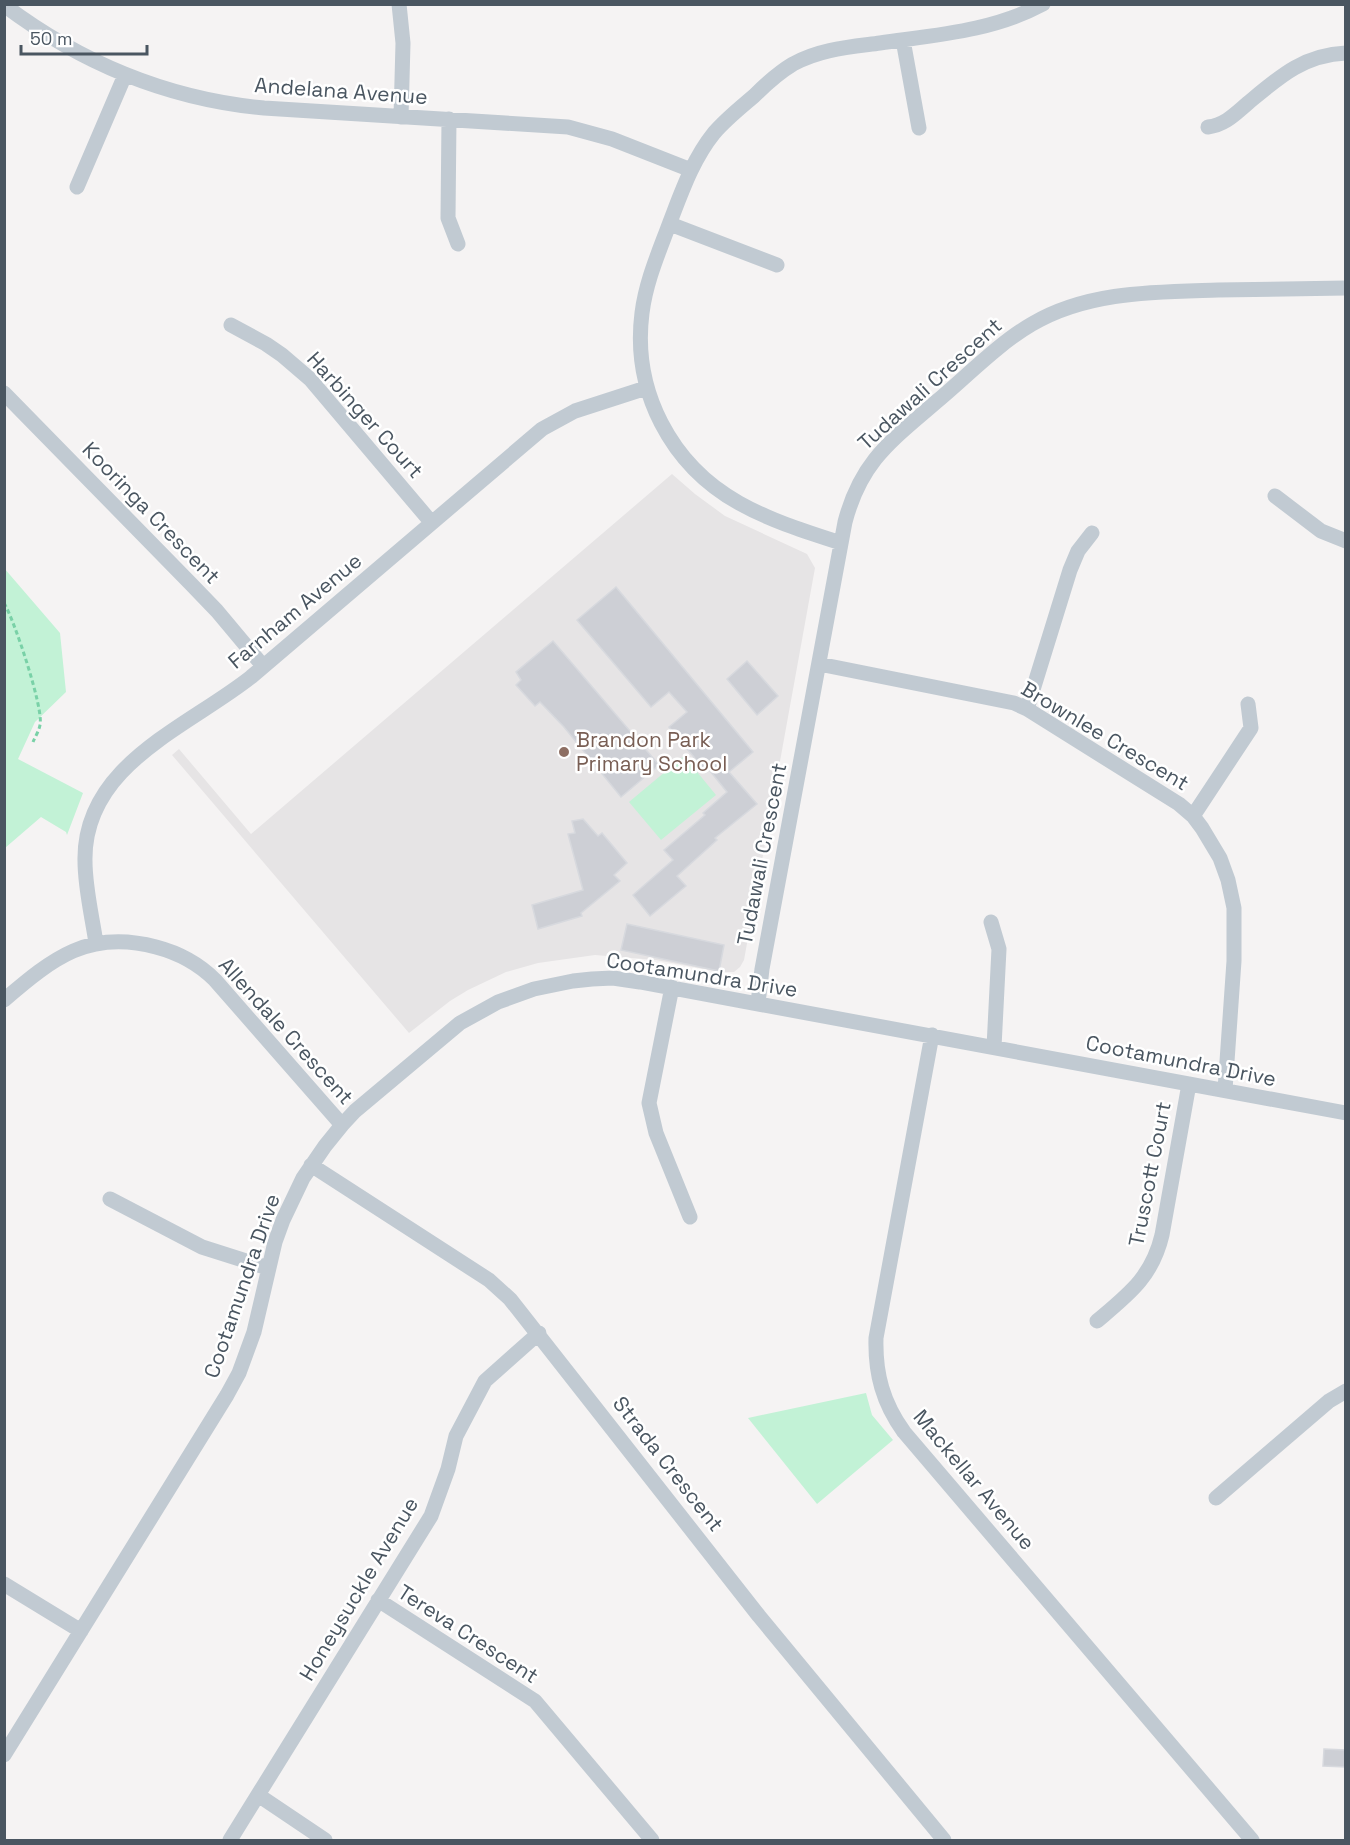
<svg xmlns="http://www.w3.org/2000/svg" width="1350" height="1845" viewBox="0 0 1350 1845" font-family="'Space Grotesk',sans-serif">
  <rect width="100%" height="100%" fill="#f5f3f3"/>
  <path fill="#e6e4e5" d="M672,474L695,494L725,516L807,554L815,568L744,960L740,967L734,972H720L656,960L595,955L538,963L506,972L468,990L450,1001L409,1033L172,755L179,749L251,834Z"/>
  <path fill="#c2f2d6" d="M4,568L60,633L66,692L35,722L18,759L83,793L67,835L66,832L41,817L5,848Z
    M684,756L716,795L661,840L629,802Z
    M866,1393L872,1415L893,1440L817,1504L748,1418Z"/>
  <path fill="#cdcfd5" stroke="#d7d9de" stroke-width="1.5" d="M616,587L753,752L729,772L757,804L715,838L717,840L677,876L686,886L650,916L633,895L673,860L664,850L705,815L703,813L727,792L706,766L703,768L669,727L687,712L669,692L651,707L577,620Z
    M553,641L659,765L621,797L564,727L540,702L535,706L516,685L521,680L516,672Z
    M747,661L778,696L757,715L727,679Z
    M583,819L598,836L602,833L627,863L614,875L620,881L581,913L582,916L538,929L532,905L583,890L568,834L575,833L572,821Z
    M627,924L724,945L719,971L621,950Z
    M1324,1749L1346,1750V1767L1323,1766Z"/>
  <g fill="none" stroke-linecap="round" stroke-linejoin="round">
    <path stroke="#79d1a7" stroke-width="3" stroke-dasharray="4.5 3" stroke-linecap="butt" d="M4,603C14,619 44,709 40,725C39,731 35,737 33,742"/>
    <path stroke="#c1cad2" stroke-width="15" d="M399,4L403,43L401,117
      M4,5C81,63 168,99 264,108L568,127L612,139L691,170
      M903,40L919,128
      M449,119L448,218L458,244
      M1208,127C1225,125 1235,114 1248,103C1279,77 1303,55 1346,53
      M77,187L125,75
      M670,224L777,265
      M231,325L266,344L282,355L310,379L431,522
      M4,393L191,584L217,611L263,666
      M1275,496L1321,531L1346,541
      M841,543C807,532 771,521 739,503C671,465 632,391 642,313C646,281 659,252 670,222C682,191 693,159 714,133C726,119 740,108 754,96C766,84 778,73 793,64C820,49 850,47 880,43C935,35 993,31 1043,4
      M819,664L1014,703L1027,709L1179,804L1193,816L1202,828L1220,858L1228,880L1234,908V961L1225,1090
      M1027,709L1070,570L1078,551L1092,533
      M1193,816L1251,728L1248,704
      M991,922L999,949L994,1047
      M96,943C92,916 85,888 85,861C83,765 188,727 251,677L542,429L575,411L646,388
      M672,987L649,1103L656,1133L690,1217
      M4,1000C53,958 89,929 156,947C179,953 198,963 215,980L342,1125
      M758,1003L762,969L845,522C861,461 891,441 936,402C966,377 999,343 1032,324C1088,291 1155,292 1218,290C1260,289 1303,289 1346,288
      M932,1035L876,1338C875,1374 883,1403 904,1432L1252,1840
      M311,1165L489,1280L510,1299L759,1616L944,1840
      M110,1199L202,1247L268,1268
      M1097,1321C1129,1294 1152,1277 1162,1235L1189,1084
      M1216,1498L1329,1401L1346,1391
      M4,1584L81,1631
      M378,1600L535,1701L652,1840
      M4,1755L227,1395L239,1373L254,1332L275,1242L283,1220L303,1178L325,1146L342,1125L355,1111L460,1023L498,1002L534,989L573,981L592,979L613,978L640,982L1346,1113
      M258,1795L325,1840
      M230,1840L431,1516L448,1469L456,1436L485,1381L539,1333"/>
  </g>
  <circle fill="#8d6e63" stroke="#fff" stroke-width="2" cx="564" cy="752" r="6"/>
  <g text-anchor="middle" stroke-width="5" stroke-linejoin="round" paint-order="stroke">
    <g font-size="21" fill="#4a5661" stroke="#fff">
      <text transform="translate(341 91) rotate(4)" y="7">Andelana Avenue</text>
      <text transform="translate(930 384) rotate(-42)" y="7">Tudawali Crescent</text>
      <text transform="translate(365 415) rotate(48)" y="7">Harbinger Court</text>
      <text transform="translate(151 513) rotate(46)" y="7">Kooringa Crescent</text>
      <text transform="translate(295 611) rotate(-40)" y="7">Farnham Avenue</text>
      <text transform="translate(1105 736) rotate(31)" y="7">Brownlee Crescent</text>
      <text transform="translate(762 854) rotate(-79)" y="7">Tudawali Crescent</text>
      <text transform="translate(702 975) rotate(9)" y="7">Cootamundra Drive</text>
      <text transform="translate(286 1031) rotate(48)" y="7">Allendale Crescent</text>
      <text transform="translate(1181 1061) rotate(11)" y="7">Cootamundra Drive</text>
      <text transform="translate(1150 1174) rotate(-79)" y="7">Truscott Court</text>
      <text transform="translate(242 1286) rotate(-71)" y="7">Cootamundra Drive</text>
      <text transform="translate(668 1464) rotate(52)" y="7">Strada Crescent</text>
      <text transform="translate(974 1480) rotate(50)" y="7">Mackellar Avenue</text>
      <text transform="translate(359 1589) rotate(-59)" y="7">Honeysuckle Avenue</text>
      <text transform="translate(468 1634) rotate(33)" y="7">Tereva Crescent</text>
    </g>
    <g font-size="21" fill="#785e54" stroke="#fff" text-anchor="start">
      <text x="576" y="747">Brandon Park<tspan x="576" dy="24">Primary School</tspan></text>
    </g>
  </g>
  <rect width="1350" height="1845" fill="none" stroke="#4a5661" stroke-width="12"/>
  <path d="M21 45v9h126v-9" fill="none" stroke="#4a5661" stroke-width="3"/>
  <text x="30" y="45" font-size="18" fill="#4a5661" stroke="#ffffff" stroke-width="4.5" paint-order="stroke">50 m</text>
</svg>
